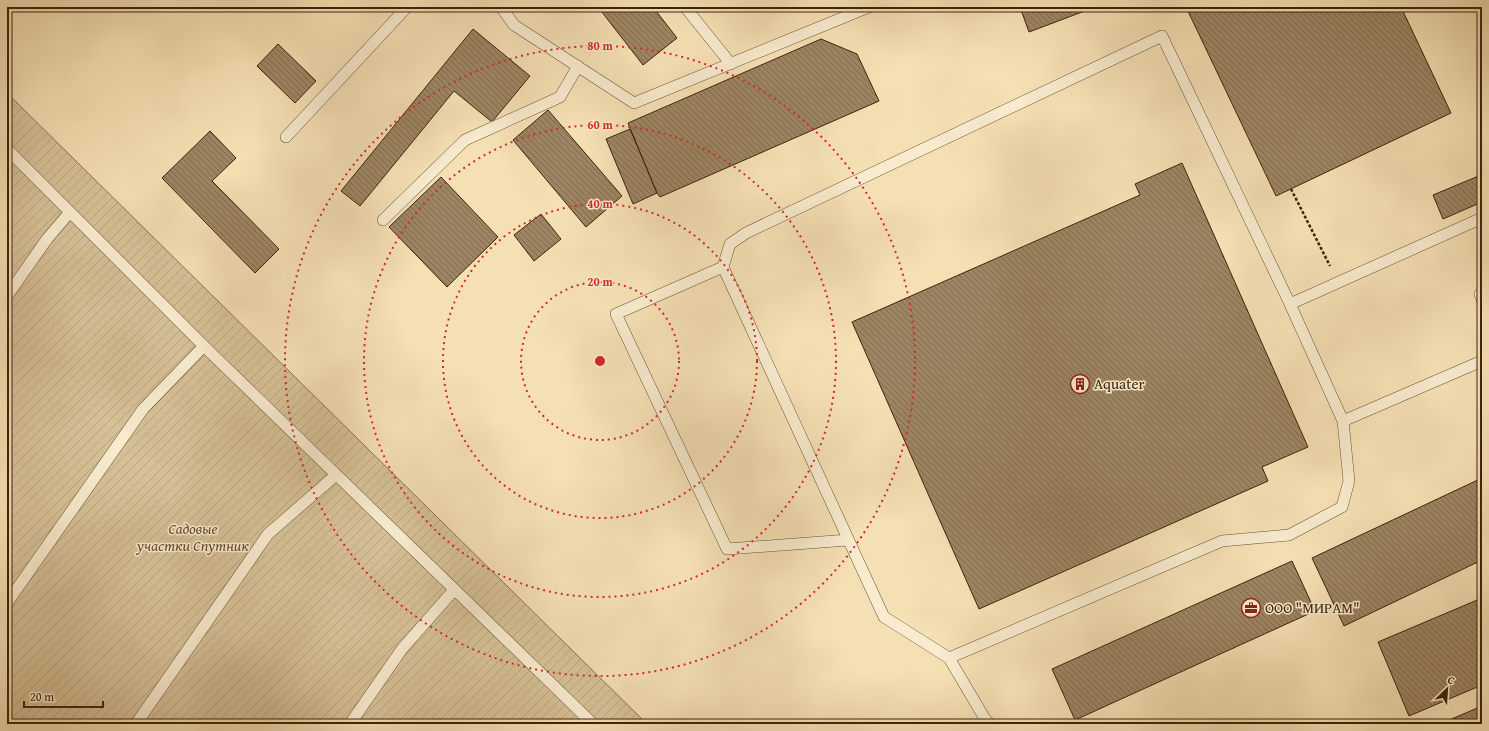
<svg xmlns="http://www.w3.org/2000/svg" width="1489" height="731" viewBox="0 0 1489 731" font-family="'Gentium Book Plus',serif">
  <defs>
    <pattern id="garden-furrows" width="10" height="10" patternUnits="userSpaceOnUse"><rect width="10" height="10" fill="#d6c097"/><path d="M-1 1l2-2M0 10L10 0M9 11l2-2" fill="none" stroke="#b9a581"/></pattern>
    <pattern id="building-back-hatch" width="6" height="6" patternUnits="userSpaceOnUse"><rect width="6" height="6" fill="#9d8563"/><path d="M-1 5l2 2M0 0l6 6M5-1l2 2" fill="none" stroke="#816c50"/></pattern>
  </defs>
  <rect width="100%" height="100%" fill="#f5e0b4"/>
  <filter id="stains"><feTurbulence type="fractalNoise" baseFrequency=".005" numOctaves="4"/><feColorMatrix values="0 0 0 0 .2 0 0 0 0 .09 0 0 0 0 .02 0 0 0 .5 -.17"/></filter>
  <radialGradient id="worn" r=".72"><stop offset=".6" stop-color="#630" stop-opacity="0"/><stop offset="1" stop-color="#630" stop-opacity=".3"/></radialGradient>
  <path fill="url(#garden-furrows)" stroke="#8a7252" d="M7,93L647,724H7Z"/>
  <path fill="url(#building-back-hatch)" stroke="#3d230c" d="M598,7H653L677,38L643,65Z
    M1020,7H1090V9L1029,32Z
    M1186,7H1401L1451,113L1276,196Z
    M473,29L530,76L492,122L454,91L360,206L341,191Z
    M821,39L857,54L879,101L660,197L657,193L628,123Z
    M278,44L316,81L295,103L257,66Z
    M548,110L622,196L586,227L513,140Z
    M630,129L657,193L633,204L606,139Z
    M210,131L236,158L212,181L279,249L255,273L162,178Z
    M1182,163L1308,447L1262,467L1268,481L979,609L852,322L1140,195L1135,184Z
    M1481,175L1482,178V202L1443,219L1433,195Z
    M441,177L498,237L447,287L389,227Z
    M541,214L561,239L534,261L514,235Z
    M1482,478V560L1344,626L1312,558Z
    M1292,561L1315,611L1075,720L1052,669Z
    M1482,598V685L1409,716L1378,642Z
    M1482,706V724H1440Z"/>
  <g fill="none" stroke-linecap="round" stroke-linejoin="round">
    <defs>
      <path id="service" d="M501,7L514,25L634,103L869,7
        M685,7L731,64
        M286,137L407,7
        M7,149L211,353L593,724
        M383,220L465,140L560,97L578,66
        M723,267L616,314L727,549L848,540
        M1480,294L1482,299
        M7,296L47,239L70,212
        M1343,421L1482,361
        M7,603L143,409L204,346
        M949,658L884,617L723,267L730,244L746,233L1162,36L1290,304L1482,218
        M136,724L268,534L336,475
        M350,724L402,649L454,590
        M990,724L985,719L949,658L1222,541L1289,535L1342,507L1349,481L1343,421L1290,304"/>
    </defs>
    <use href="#service" stroke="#6b5236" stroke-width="12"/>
    <path stroke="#3d230c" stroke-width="2.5" stroke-dasharray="3 2" stroke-linecap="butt" d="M1291,189L1330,266"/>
    <use href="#service" stroke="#f8ebce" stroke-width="11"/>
  </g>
  <g fill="none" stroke="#d62828" stroke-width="2" stroke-dasharray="2 4">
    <circle cx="600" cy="361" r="79"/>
    <circle cx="600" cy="361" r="157"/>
    <circle cx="600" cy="361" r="236"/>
    <circle cx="600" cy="361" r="315"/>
  </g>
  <defs>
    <symbol id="building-ring" viewBox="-11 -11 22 22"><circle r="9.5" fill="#f8ebce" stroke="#8f2418" stroke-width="1.5"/><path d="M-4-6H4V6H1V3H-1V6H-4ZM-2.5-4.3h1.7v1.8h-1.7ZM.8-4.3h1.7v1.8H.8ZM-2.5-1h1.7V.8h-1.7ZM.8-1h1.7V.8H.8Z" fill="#8f2418"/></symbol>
    <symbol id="office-ring" viewBox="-11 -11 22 22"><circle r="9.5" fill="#f8ebce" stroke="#8f2418" stroke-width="1.5"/><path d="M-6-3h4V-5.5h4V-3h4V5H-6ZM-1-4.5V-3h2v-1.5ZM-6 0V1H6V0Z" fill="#8f2418"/></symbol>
  </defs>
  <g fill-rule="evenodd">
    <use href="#building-ring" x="1069" y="373" width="22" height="22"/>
    <use href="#office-ring" x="1240" y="597" width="22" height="22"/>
  </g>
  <g text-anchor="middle" stroke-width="3" stroke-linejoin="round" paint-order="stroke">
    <g font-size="15" fill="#3d230c" stroke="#f8ebce" text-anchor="start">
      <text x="1094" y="389">Aquater</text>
      <text x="1265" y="613">ООО "МИРАМ"</text>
    </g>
    <g font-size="15" font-style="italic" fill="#634a2f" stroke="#f8ebce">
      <text x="193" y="534">Садовые<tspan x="193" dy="17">участки Спутник</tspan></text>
    </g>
  </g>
  <circle cx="600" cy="361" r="6" fill="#d62828" stroke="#f8ebce" stroke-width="2"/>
  <g font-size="12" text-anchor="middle" font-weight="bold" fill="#d62828" stroke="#f8ebce" stroke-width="3" stroke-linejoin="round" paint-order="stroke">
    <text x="600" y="50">80 m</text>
    <text x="600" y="129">60 m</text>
    <text x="600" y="208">40 m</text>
    <text x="600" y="286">20 m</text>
  </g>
  <rect width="1489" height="731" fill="none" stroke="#f5e0b4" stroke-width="24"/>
  <rect x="8" y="8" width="1473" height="715" fill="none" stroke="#3d230c" stroke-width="2"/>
  <rect x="12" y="12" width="1465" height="707" fill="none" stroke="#3d230c"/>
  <g transform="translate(1447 689) rotate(25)" stroke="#f8ebce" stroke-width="3" paint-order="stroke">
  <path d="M0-3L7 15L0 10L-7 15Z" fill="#3d230c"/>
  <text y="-6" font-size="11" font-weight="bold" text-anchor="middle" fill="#3d230c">С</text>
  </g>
  <path d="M24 701v6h79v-6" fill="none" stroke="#3d230c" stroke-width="2"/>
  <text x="30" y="701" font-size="12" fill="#3d230c" stroke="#f8ebce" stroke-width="3" paint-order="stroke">20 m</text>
  <rect width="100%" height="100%" filter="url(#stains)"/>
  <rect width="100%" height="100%" fill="url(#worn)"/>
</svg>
